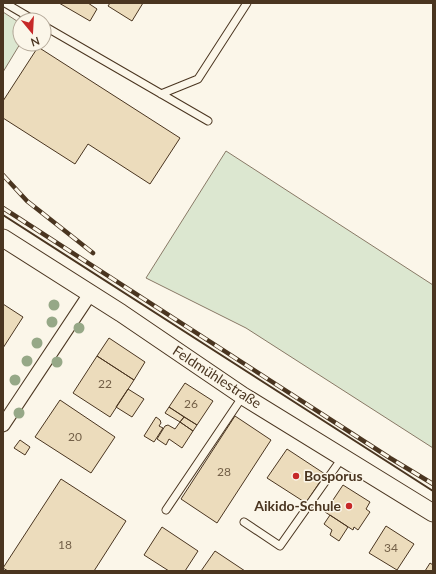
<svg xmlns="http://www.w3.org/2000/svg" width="436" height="574" viewBox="0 0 436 574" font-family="Lato,sans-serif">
  <rect width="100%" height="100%" fill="#fbf6e9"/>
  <path fill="#dce7d0" stroke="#887966" d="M3,12L20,23V44L3,72Z
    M226,151L433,285V448L246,328L146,278Z"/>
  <path fill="#ecdcbc" stroke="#4a3520" d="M59,3H88L97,9L90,21Z
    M110,3H143L132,21L108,6Z
    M38,47L180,138L150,184L88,144L75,164L3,118V101Z
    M3,304L23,317L3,348Z
    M109,338L145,362L134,380L97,356Z
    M97,356L134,380L110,417L73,393Z
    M185,383L213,401L197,425L169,407Z
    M128,389L144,399L132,417L116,407Z
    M60,400L115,437L91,473L35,437Z
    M169,407L184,417L180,422L165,413Z
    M235,416L271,440L217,523L181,499Z
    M156,417L160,420L161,423L159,426L163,428L154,442L144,436Z
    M184,417L197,425L193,431L180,422Z
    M180,422L193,431L182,448L169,439L166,445L157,439L165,426L168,425L175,429Z
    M20,440L30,447L25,455L14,448Z
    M287,449L325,474L306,503L267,478Z
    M61,479L126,521L94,571H8L3,568Z
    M343,485L370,502L366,509L370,512L358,530L354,527L353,530L325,512Z
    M330,515L348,527L339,541L330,535L332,530L324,524Z
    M386,526L414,544L397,570L369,553Z
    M162,527L198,551L185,571H169L144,555Z
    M215,551L245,571H201Z
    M430,563L433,565V571H425Z"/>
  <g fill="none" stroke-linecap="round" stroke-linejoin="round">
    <defs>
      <path id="service" d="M5,3L34,20
        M44,26L208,121
        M161,94L198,79L247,3
        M166,510L243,396
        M244,522L280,546L342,458"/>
      <path id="minor" d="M3,425L90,294"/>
      <path id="tertiary" d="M3,238L121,313L243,396L433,513"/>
    </defs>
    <use href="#service" stroke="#4a3520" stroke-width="9"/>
    <use href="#minor" stroke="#4a3520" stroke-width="15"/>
    <use href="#tertiary" stroke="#4a3520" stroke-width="19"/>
    <use href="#service" stroke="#fbf6e9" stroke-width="7"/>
    <use href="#minor" stroke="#fbf6e9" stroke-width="13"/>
    <use href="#tertiary" stroke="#fbf6e9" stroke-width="17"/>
    <defs>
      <path id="rail" d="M3,175L27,201L93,253
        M3,208L390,458L433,484"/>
    </defs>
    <use href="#rail" stroke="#4a3520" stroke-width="4.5"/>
    <use href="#rail" stroke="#fbf6e9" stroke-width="3" stroke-dasharray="9" stroke-linecap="butt"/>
    <path stroke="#4a3520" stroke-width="2" d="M3,215L433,491"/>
  </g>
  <g fill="#96a887">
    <circle cx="54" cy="305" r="5.5"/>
    <circle cx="52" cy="322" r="5.5"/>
    <circle cx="79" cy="328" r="5.5"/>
    <circle cx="37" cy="343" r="5.5"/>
    <circle cx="27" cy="361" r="5.5"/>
    <circle cx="57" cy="362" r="5.5"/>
    <circle cx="15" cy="380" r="5.5"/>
    <circle cx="19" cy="413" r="5.5"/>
  </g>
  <g fill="#c62828" stroke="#fbf6e9" stroke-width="1.5">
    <circle cx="296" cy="476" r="4"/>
    <circle cx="349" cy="506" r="4"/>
  </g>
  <g text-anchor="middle" stroke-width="3" stroke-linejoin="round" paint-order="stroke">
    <g font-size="12" fill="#725f47">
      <text x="105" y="388">22</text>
      <text x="191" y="408">26</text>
      <text x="75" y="441">20</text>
      <text x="224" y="476">28</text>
      <text x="65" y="549">18</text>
      <text x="391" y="552">34</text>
    </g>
    <g font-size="14" fill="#4a3520" stroke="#fbf6e9">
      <text transform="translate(217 377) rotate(33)" y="5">Feldmühlestraße</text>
    </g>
    <g font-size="14" font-weight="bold" fill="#4a3520" stroke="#fbf6e9" text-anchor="start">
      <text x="304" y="481">Bosporus</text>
      <text x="341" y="511" text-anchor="end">Aikido-Schule</text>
    </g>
  </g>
  <rect width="436" height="574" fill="none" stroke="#4a3520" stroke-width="8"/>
  <g transform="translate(32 32) rotate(162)"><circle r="19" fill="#fbf6e9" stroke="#b4a999"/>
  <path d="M0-3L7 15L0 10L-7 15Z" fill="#c62828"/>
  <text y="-6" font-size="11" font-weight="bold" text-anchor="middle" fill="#4a3520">N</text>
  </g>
</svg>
